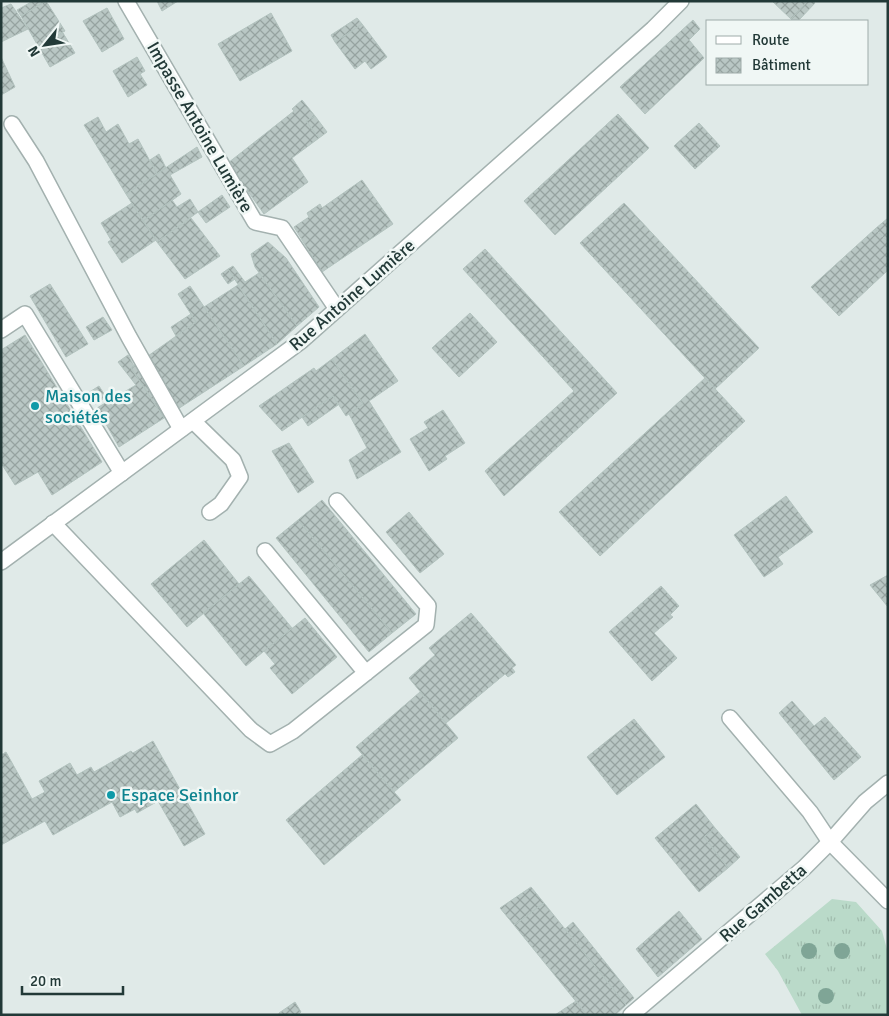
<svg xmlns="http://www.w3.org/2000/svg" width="889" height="1016" viewBox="0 0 889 1016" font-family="Signika,sans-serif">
  <defs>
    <pattern id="grass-tufts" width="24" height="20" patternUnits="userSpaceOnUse" patternTransform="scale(1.25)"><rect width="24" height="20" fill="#badac9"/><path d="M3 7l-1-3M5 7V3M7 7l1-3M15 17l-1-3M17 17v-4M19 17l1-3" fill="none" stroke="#a0bcad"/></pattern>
    <pattern id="building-cross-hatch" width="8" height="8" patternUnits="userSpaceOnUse" patternTransform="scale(1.25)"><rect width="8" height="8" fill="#b9c7c4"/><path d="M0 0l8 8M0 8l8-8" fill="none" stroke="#96a3a0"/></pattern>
  </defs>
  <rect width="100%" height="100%" fill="#e0eae8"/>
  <path fill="url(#grass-tufts)" d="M832,899L856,902L882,931L888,953V1015H802L778,971L765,954Z"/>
  <path fill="url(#building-cross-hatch)" stroke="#b3c3bf" d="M33,1H46L21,16L17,10Z
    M46,1L65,31L38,46L21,16Z
    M157,1H178L162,11Z
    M772,1H808L791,19Z
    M808,1H813L815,3L798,21H793L791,19Z
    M11,4L28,29L1,42V8Z
    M107,8L124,39L102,52L83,21Z
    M271,13L292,51L240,81L218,44Z
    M357,18L362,24L335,42L331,35Z
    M693,20L700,29L689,40L704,58L645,114L620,87Z
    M362,24L387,57L371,69L365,61L355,69L335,42Z
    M63,33L75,53L50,67L38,46Z
    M1,57L15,87L1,95Z
    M137,57L145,71L140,74L147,85L128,97L113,71Z
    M302,100L315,116L306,121L319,138L292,158L308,182L264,214L228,163L294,111L292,109Z
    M618,114L649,148L555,235L524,201Z
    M315,116L327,132L319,138L306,121Z
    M98,117L106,132L118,124L129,144L138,139L157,174L126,194L84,125Z
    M699,123L720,146L695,169L674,146Z
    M197,147L202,157L170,175L181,194L143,221L126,194Z
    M159,154L166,168L157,174L150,160Z
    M362,180L393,224L322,272L294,227L309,217L307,213L320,204L322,208Z
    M222,195L230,207L206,223L198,212Z
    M190,199L198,212L157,242L143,221L172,200L177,207Z
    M132,203L156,240L122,263L108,242L111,240L101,223Z
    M624,203L759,348L715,389L580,243Z
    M191,218L220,256L185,279L157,242Z
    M888,218V242L875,229Z
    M875,229L888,242V270L839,316L811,287Z
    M268,242L286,258L319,307L297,326L255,267L251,254Z
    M485,249L617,393L504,496L485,471L574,391L463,269Z
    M233,266L245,282L259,273L297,326L277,344L228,269Z
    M228,269L235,279L228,284L221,274Z
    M50,284L88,344L66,357L30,296Z
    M238,285L277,344L244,366L204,307Z
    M190,286L244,366L164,418L131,368L196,322L178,294Z
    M470,313L497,342L459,377L432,348Z
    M191,314L196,322L176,336L171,327Z
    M103,317L112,330L94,340L86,327Z
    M365,334L398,381L369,401L401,452L357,479L349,460L367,448L349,414L363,404L332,359Z
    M25,335L102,462L52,495L38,472L15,485L1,463V350Z
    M128,355L134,366L131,368L164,418L119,447L97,408L136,385L118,362Z
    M332,359L363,404L346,416L333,396L282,431L259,406L314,368L316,371Z
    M705,378L745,421L600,556L559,512Z
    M99,386L106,397L95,404L88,393Z
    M333,396L338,405L308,426L302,417Z
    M443,410L465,443L445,456L447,459L429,471L410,439L428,428L424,422Z
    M289,443L314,482L298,493L272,451Z
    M786,496L813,532L778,557L783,564L764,577L734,535Z
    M322,500L416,614L392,633L298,520Z
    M409,512L444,554L420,573L386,532Z
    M298,520L392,633L369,652L276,538Z
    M204,540L239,584L187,627L151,584Z
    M888,575V607L870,585Z
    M249,576L292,628L246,666L203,613Z
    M661,586L679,606L670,615L673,617L654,633L677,658L652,681L609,632Z
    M471,613L516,665L512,668L515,672L508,677L505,674L446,723L409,678L435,655L429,648Z
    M305,618L337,657L292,694L270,668L275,664L264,651Z
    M420,692L458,738L394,792L356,747Z
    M792,701L814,726L825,717L861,757L834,780L779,713Z
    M634,719L665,757L617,795L587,757Z
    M153,741L205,834L184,846L158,801L137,813L135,809L120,817L112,802L53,835L45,821L1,845V755L6,752L32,799L45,792L39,781L70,763L77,775L91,767L94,772L131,751L133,753Z
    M362,755L401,800L324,865L286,820Z
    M696,804L715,828L704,837L728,868L699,892L655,838Z
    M715,828L740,857L728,868L704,837Z
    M531,887L544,903L514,925L500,908Z
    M544,903L626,1005L615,1015H587L514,925Z
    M679,911L702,939L658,977L636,949Z
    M573,922L634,998L626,1005L565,929Z
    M576,1001L587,1015H555Z
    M295,1002L301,1012L298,1015H279V1013Z"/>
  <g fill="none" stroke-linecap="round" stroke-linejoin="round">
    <defs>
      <path id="service" d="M12,124L36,161L129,337L181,429
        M1,330L25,314L122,473
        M193,421L233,460L240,477L221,504L210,512
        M53,523L251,730L270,744L293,731L426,625L428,606L337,501
        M265,551L366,673
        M730,718L810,812L830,842"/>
      <path id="minor" d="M126,1L255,222L282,228L337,309
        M1,562L301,341L653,29L681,1
        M830,842L888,901
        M631,1015L804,868L830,842L865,802L888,783"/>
    </defs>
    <use href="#service" stroke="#a3b1af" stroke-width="18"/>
    <use href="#minor" stroke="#a3b1af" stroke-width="18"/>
    <use href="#service" stroke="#fff" stroke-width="15"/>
    <use href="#minor" stroke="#fff" stroke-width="15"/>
  </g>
  <g fill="#7fa596">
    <circle cx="809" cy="951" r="8"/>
    <circle cx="842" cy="951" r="8"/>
    <circle cx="826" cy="996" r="8"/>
  </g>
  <g fill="#0f9aa8" stroke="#f0f7f5" stroke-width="2">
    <circle cx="35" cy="406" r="5"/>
    <circle cx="111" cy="795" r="5"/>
  </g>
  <g text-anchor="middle" stroke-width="5" stroke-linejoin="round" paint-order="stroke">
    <g font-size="18" fill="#223937" stroke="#f0f7f5">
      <text transform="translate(200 127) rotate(60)" y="6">Impasse Antoine Lumière</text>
      <text transform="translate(352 295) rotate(-41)" y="6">Rue Antoine Lumière</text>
      <text transform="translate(763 903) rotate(-41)" y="6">Rue Gambetta</text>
    </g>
    <g font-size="18" fill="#0d838f" stroke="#f0f7f5" text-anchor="start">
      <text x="45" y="402">Maison des<tspan x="45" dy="21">sociétés</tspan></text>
      <text x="121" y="801">Espace Seinhor</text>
    </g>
  </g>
  <rect width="889" height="1016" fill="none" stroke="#223937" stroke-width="5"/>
  <rect x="706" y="20" width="162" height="65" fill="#f0f7f5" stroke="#9eaba9"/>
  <rect x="716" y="36" width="25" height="8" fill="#ffffff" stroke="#9eaba9"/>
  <text x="752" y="45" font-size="15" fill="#223937">Route</text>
  <rect x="716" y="58" width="25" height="15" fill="url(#building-cross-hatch)" stroke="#9eaba9"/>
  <text x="752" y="70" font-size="15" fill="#223937">Bâtiment</text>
  <g transform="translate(45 45) rotate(240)" stroke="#f0f7f5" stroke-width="4" paint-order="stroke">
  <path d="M0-4L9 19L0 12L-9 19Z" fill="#223937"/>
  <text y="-8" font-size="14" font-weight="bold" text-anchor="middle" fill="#223937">N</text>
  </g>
  <path d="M22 986v8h101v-8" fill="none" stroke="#223937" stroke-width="2.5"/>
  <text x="30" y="986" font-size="15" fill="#223937" stroke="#f0f7f5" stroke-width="4" paint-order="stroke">20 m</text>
</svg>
